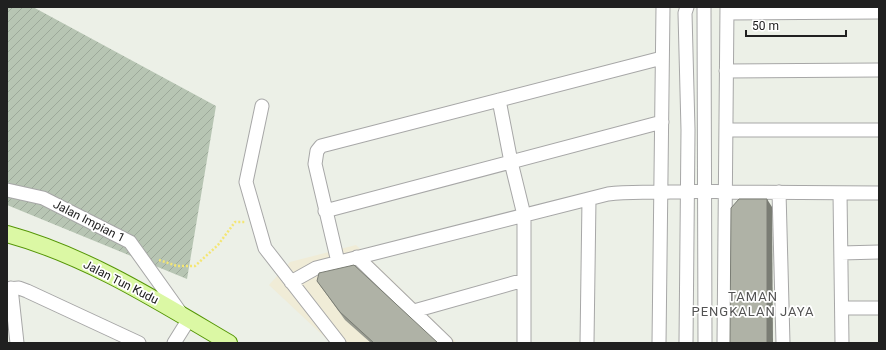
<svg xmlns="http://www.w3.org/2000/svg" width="886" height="350" viewBox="0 0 886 350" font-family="Roboto,sans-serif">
  <defs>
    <pattern id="construction-furrows" width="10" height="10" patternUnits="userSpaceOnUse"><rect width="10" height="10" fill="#b7c5b3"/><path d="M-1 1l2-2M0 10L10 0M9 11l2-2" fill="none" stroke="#9da99a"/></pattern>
  </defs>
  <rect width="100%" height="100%" fill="#ecf0e7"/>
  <path fill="#f0ecd7" d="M356,245L457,343H331L269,285L290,262Z"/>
  <path fill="url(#construction-furrows)" d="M7,7H33L216,106L187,279L7,205Z"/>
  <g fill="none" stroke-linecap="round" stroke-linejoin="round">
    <defs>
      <path id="minor" d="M704,7L705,343
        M727,13L879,12
        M726,71L879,70
        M499,100L511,162L524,215V343
        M262,106L246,182L265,248L339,343
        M726,130H879
        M7,190L43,198L130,242L180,312
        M779,192L783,343
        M840,193L842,343
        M325,211L662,122
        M841,253L879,252
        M357,257L446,343
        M338,262L315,164L317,151L321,146L662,58
        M291,282L316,268L608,194C629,191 649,193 670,192C689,192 706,190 725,192L879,193
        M11,288L17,343
        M7,289L19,288L27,291L139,343
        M842,308H879
        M414,311L524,280
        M174,343L189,319
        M587,343L589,199
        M659,343L663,7
        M686,343L688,130L685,13L687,7
        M724,343L727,7"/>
      <path id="major" d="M7,234C87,256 158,301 229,343"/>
    </defs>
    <use href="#minor" stroke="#a7a7a7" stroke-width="15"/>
    <use href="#major" stroke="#559606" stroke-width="18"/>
    <path stroke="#f4e674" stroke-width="2.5" stroke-dasharray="2 2" stroke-linecap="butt" d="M159,260L177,266H195L218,245L235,222H245"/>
    <use href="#minor" stroke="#fff" stroke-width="13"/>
    <use href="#major" stroke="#dbf8a4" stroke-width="16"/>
  </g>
  <path fill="#96998f" d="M317,281L438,343H371L345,320Z"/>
  <path fill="#7a7d74" d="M767,199L772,207L773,343H767Z"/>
  <path fill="#afb2a6" stroke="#7a7d74" d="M739,199H767V343H730L731,208Z
    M354,265L438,343H374L340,312L317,281L319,273Z"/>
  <g text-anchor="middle" stroke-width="3.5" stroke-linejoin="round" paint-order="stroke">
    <g font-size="12" fill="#202020" stroke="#fff">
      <text transform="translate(89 221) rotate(27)" y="4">Jalan Impian 1</text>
      <text transform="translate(121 282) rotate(27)" y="4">Jalan Tun Kudu</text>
    </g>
    <g font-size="13" letter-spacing="1" fill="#535353" stroke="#fff">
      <text x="753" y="301">TAMAN<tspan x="753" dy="15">PENGKALAN JAYA</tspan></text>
    </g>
  </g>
  <rect width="886" height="350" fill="none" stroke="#202020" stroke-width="16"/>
  <path d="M746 30v6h100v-6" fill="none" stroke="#202020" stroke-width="2"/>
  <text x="752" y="30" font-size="12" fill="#202020" stroke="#ffffff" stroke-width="3" paint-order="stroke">50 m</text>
</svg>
